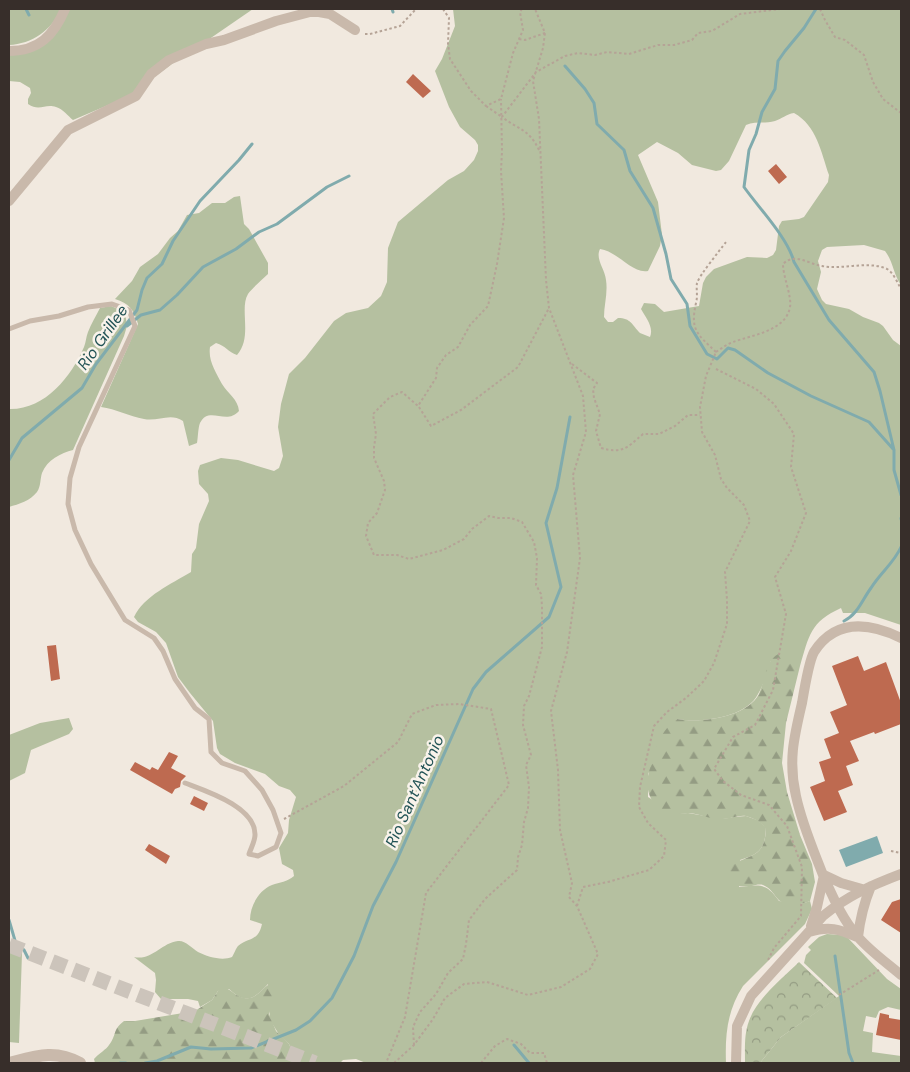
<svg xmlns="http://www.w3.org/2000/svg" width="910" height="1072" viewBox="0 0 910 1072" font-family="'DM Sans',sans-serif">
  <defs>
    <pattern id="forest-firs" width="22" height="20" patternUnits="userSpaceOnUse" patternTransform="scale(1.25)"><rect width="22" height="20" fill="#b5c0a0"/><path d="M5 1l3.5 6h-7zM16 11l3.5 6h-7z" fill="#949c83"/></pattern>
    <pattern id="park-crowns" width="20" height="18" patternUnits="userSpaceOnUse" patternTransform="scale(1.25)"><rect width="20" height="18" fill="#b5c0a0"/><path d="M2 6a3 3 0 1 1 6 0M12 15a3 3 0 1 1 6 0" fill="none" stroke="#949c83"/></pattern>
  </defs>
  <rect width="100%" height="100%" fill="#f1e9df"/>
  <path fill="#b5c0a0" fill-rule="evenodd" d="M9,9H61C52,30 32,44 9,45Z
    M68,9H253L205,42L195,47L127,97L73,120C68,116 63,109 56,107C45,103 40,112 28,104V99L31,93L30,88L20,82L9,81V54L25,53Z
    M453,9H901V285C894,276 893,261 885,251L864,245L827,247L822,250L818,261L821,272L817,289L822,300L826,304L849,309L863,317L879,323L883,326L893,340L901,346V625L865,613H843L841,608C810,622 809,636 800,666L799,661H771C767,672 764,684 758,694C746,718 701,723 677,719L648,774V797L676,814L688,813L723,819L734,817L746,816L757,820L766,827C765,849 760,854 740,860L739,887C760,885 766,882 779,901L801,904L810,901L812,909L805,924L743,986C727,1011 725,1035 726,1063H366L356,1059L343,1060L340,1063H291V1049L289,1044L280,1036L270,1020L268,984C254,999 246,1005 229,989L218,991L212,1000L200,1007L198,1001L188,999H161L155,992L156,980L155,973L134,957C152,961 161,943 178,941C185,940 192,948 198,952C208,957 222,961 232,957C234,954 236,948 238,946C249,937 258,942 262,924L250,920C250,906 259,890 272,885C280,882 287,882 294,876L293,870L282,864L279,848L288,833L289,820L296,797L290,790L279,786L265,774L235,763L220,754L217,748L213,721L190,693L178,677L166,643L156,632L138,622L134,617C144,596 171,584 191,572L192,554L196,548L199,524L209,501L208,494L199,484L198,471L200,465L221,458L238,460L274,471L279,468L283,456L278,427L281,404L289,374L305,358L334,321L346,313L368,308L381,296L387,282L388,248L398,222L448,180L464,171L474,160L478,151V145L475,140L460,127L449,107L435,71L442,59L455,26ZM794,113C817,126 821,152 829,175L828,182L804,217L799,219L782,221L779,226L776,250L773,255L767,258L747,257L714,269L706,277L703,283L699,306L664,312L655,304L644,303L641,309C646,318 654,327 650,337L640,333C632,325 631,318 618,318L613,322H608L604,317C604,305 608,293 606,280C605,269 595,259 600,249C619,252 632,274 648,271L660,246L662,235L658,202L638,155L657,142L678,153L692,165L716,171L721,170L729,161L746,125C755,121 765,124 775,121C782,119 786,114 794,113Z
    M240,196L244,224L249,229L268,263V274C262,280 253,287 248,294C239,309 253,337 237,355C228,352 226,346 216,343L210,347C208,361 216,372 222,384C228,394 238,399 239,411C226,426 209,405 200,423C198,428 198,438 197,443L189,446L183,421C170,412 158,422 144,419C129,416 116,409 101,407L138,324C134,310 129,303 115,299L132,281L140,267L158,254L170,238L178,231L187,215L199,213L212,203H225L234,197Z
    M111,306L125,312L127,326L124,336L73,450C61,453 47,460 42,473C40,479 41,486 37,492C30,501 19,504 9,507V409C45,410 71,377 84,347C86,342 86,337 88,332C91,324 96,316 100,308Z
    M69,718L73,729L69,734L31,750L25,773L9,781V735L40,723Z
    M827,934L841,935L848,938L887,979L901,989V1010L888,1007L879,1011L876,1018L866,1016L863,1031L873,1033L872,1052L901,1056V1063H760L781,1037L839,996L804,963L806,955L811,950L808,947L819,937Z
    M9,953H22L19,1043L9,1042Z"/>
  <path fill="url(#forest-firs)" d="M791,652L800,661V666L786,723L782,763L787,792L800,835L812,864L815,882L810,901C800,905 785,908 777,898C773,893 770,888 763,885C760,884 755,885 752,886C736,887 731,886 722,874C741,851 765,865 766,828C760,822 754,818 746,816C738,815 731,819 723,819C712,820 700,814 689,813C684,813 679,815 674,814C650,810 643,789 650,768C657,747 659,732 677,719C701,723 746,718 759,694C765,681 765,660 780,653C783,652 788,652 791,652Z
    M273,982L277,986V992L269,1014L276,1031L289,1044L291,1049V1063H95L94,1059C98,1054 107,1049 109,1045C117,1035 112,1030 124,1021H135L195,1011L212,1000L218,991L223,987C231,989 234,995 241,997C256,1003 261,987 273,982Z"/>
  <path fill="url(#park-crowns)" d="M799,962L837,998L781,1037L760,1063H745C745,1049 744,1034 749,1021C757,998 782,979 799,962Z"/>
  <path fill="#80abad" d="M877,836L883,853L846,867L839,850Z"/>
  <g fill="none" stroke-linecap="round" stroke-linejoin="round">
    <path stroke="#80abad" stroke-width="3" d="M26,9L29,15
      M392,9L393,12
      M816,9L804,28L785,51L778,61L775,89L762,112L756,134L749,150L744,187C758,207 788,238 794,262L829,320L874,372L880,391L894,450V470L901,495
      M565,66L585,89L594,103L597,124L624,150L630,171L653,208L666,254L671,279L687,304L690,326L707,354L717,359L728,348L735,350L768,373L811,396L869,422L894,450
      M127,326L141,315L160,310L177,295L203,267L236,249L259,232L277,224L327,187L349,176
      M9,460L22,438L82,388L96,364L137,310L142,290L147,278L162,264L173,241L200,201L239,160L252,144
      M901,518V519
      M844,621C858,614 862,600 871,588C880,573 894,563 901,547
      M9,920L16,944L24,950L28,958
      M835,956L849,1053L853,1063
      M514,1045L529,1063
      M120,1063H126
      M145,1063L157,1061L191,1047L211,1049L251,1048L296,1030L310,1021L332,998L354,956L373,906L396,862L473,689L486,672L549,617L561,587L546,523L557,488L570,417"/>
  </g>
  <path fill="#be6a50" d="M413,74L431,91L423,98L406,82Z
    M776,164L787,177L779,184L768,171Z
    M56,645L60,679L51,681L47,646Z
    M858,656L864,671L886,662L901,703V724L875,734L874,732L850,741L859,761L846,766L853,785L838,791L847,812L824,821L810,787L825,781L819,762L831,758L824,739L839,733L830,712L847,705L832,666Z
    M169,752L178,756L171,768L186,776L181,781L180,787L175,789L172,794L130,770L135,762L150,770L152,767L158,770Z
    M194,796L208,803L204,811L190,804Z
    M149,844L170,856L166,864L145,850Z
    M901,899V933L881,920L892,902Z
    M880,1013L889,1015V1018L901,1020V1040L876,1035Z"/>
  <g fill="none" stroke-linecap="round" stroke-linejoin="round">
    <path stroke="#ccc4bb" stroke-width="15" stroke-dasharray="15 8" stroke-linecap="butt" d="M9,945L315,1063"/>
    <path stroke="#b5a396" stroke-width="2" stroke-dasharray="2.5 2.5" stroke-linecap="butt" d="M443,9L449,18L448,44L450,59L471,91L486,106L501,99L513,53L523,30L520,12L522,9
      M820,9L825,20L835,37L845,40L864,55L873,82L883,99L901,113
      M365,34H370L400,26L416,9
      M519,39L525,40L545,33
      M486,106L502,117
      M539,150C529,129 519,130 502,117L536,72L565,56L578,53L595,55L607,52L629,54L658,45H674L692,40L698,33L712,31L740,14L780,9
      M716,352C722,348 727,344 733,342C752,335 786,331 790,307C792,296 783,277 783,264C795,252 808,264 822,266C842,270 865,261 885,268C893,271 897,282 901,289
      M716,352C697,334 690,330 696,303C698,296 696,289 697,283C699,276 720,250 726,242
      M572,364L597,383L593,389L594,398L600,414L596,431L601,448C622,454 627,448 643,434H659L675,426L688,415H700
      M716,369L756,389L774,404L794,434L791,467L806,513L791,551L775,577L786,614L773,690L755,725L733,737L714,769L723,781L741,795L769,805L787,826L802,867L801,916L774,948L768,960
      M419,407L431,426L461,410L518,367L549,308
      M284,819L344,786L398,742L412,714L436,705L459,704L491,709L509,785L426,893L405,1017L386,1063
      M891,851L901,853
      M577,906L583,887L608,882L649,870L664,856L666,840L648,823L639,807L640,787L654,726L667,712L686,698L704,681L714,663L727,624V600L725,572L750,521L744,505L727,488L721,479L715,455L702,432L700,407L706,376L716,352
      M839,995L879,970
      M414,1045L413,1027L420,1012L436,994L448,973L463,959L466,944L469,920L485,899L517,870L518,857L522,845L524,822L528,808L529,787L526,765L531,755L523,725L524,706L529,696L542,647V606L541,594L536,585L537,558L534,542L522,522L511,518H498L489,516L472,529L464,539L443,550L409,559L397,555H374L366,536L368,523L377,513L385,490L384,481L374,458V447L376,434L373,414L390,397L402,392L418,406L436,378L437,368L446,355L458,347L470,325L488,306L497,264L504,218L501,171L502,151L501,99
      M394,1063L414,1045L433,1019L445,998L464,984L487,982L528,995L561,987L590,969L598,954L577,906L569,897L572,883L560,830L558,770L551,711L567,652L580,558L573,475L586,432L583,396L549,308L546,280L539,119L533,81L543,48L545,33L535,9
      M481,1063L495,1046L507,1039L521,1044L530,1053H544L547,1063"/>
    <path stroke="#c9b9ab" stroke-width="5" d="M9,329L30,321L59,316L88,307L112,304L129,310L135,326L79,447L70,478L68,504L75,530L91,564L125,620L154,638L163,651L175,679L195,708L209,719L211,752L222,763L245,771L262,790L273,810L281,833L276,847L258,856L249,854C251,848 255,841 255,835C256,807 206,791 185,783"/>
    <path stroke="#c9b9ab" stroke-width="10" d="M9,51C39,51 54,35 65,9
      M9,201L68,130L136,96L151,74L169,60L206,44L224,40L276,21L310,12H319L330,14L355,30
      M901,638C870,623 836,618 814,652C809,661 804,691 802,703C794,737 788,761 796,796C802,824 813,849 823,875C833,897 842,919 858,937C870,951 887,963 901,975
      M824,875L841,883L862,889
      M811,926L817,907L824,875
      M809,932C829,926 839,929 857,937
      M858,937C860,919 864,903 871,886
      M736,1063L737,1026L751,996L823,916C847,896 872,885 901,874"/>
    <path stroke="#c9b9ab" stroke-width="12" d="M9,1063C36,1056 55,1049 80,1063"/>
  </g>
  <g text-anchor="middle" stroke-width="5" stroke-linejoin="round" paint-order="stroke">
    <g font-size="16" font-style="italic" fill="#225356" stroke="#f9f3eb">
      <text transform="translate(102 337) rotate(-55)" y="6">Rio Grillee</text>
      <text transform="translate(414 791) rotate(-66)" y="6">Rio Sant'Antonio</text>
    </g>
  </g>
  <rect width="910" height="1072" fill="none" stroke="#372e2a" stroke-width="20"/>
</svg>
